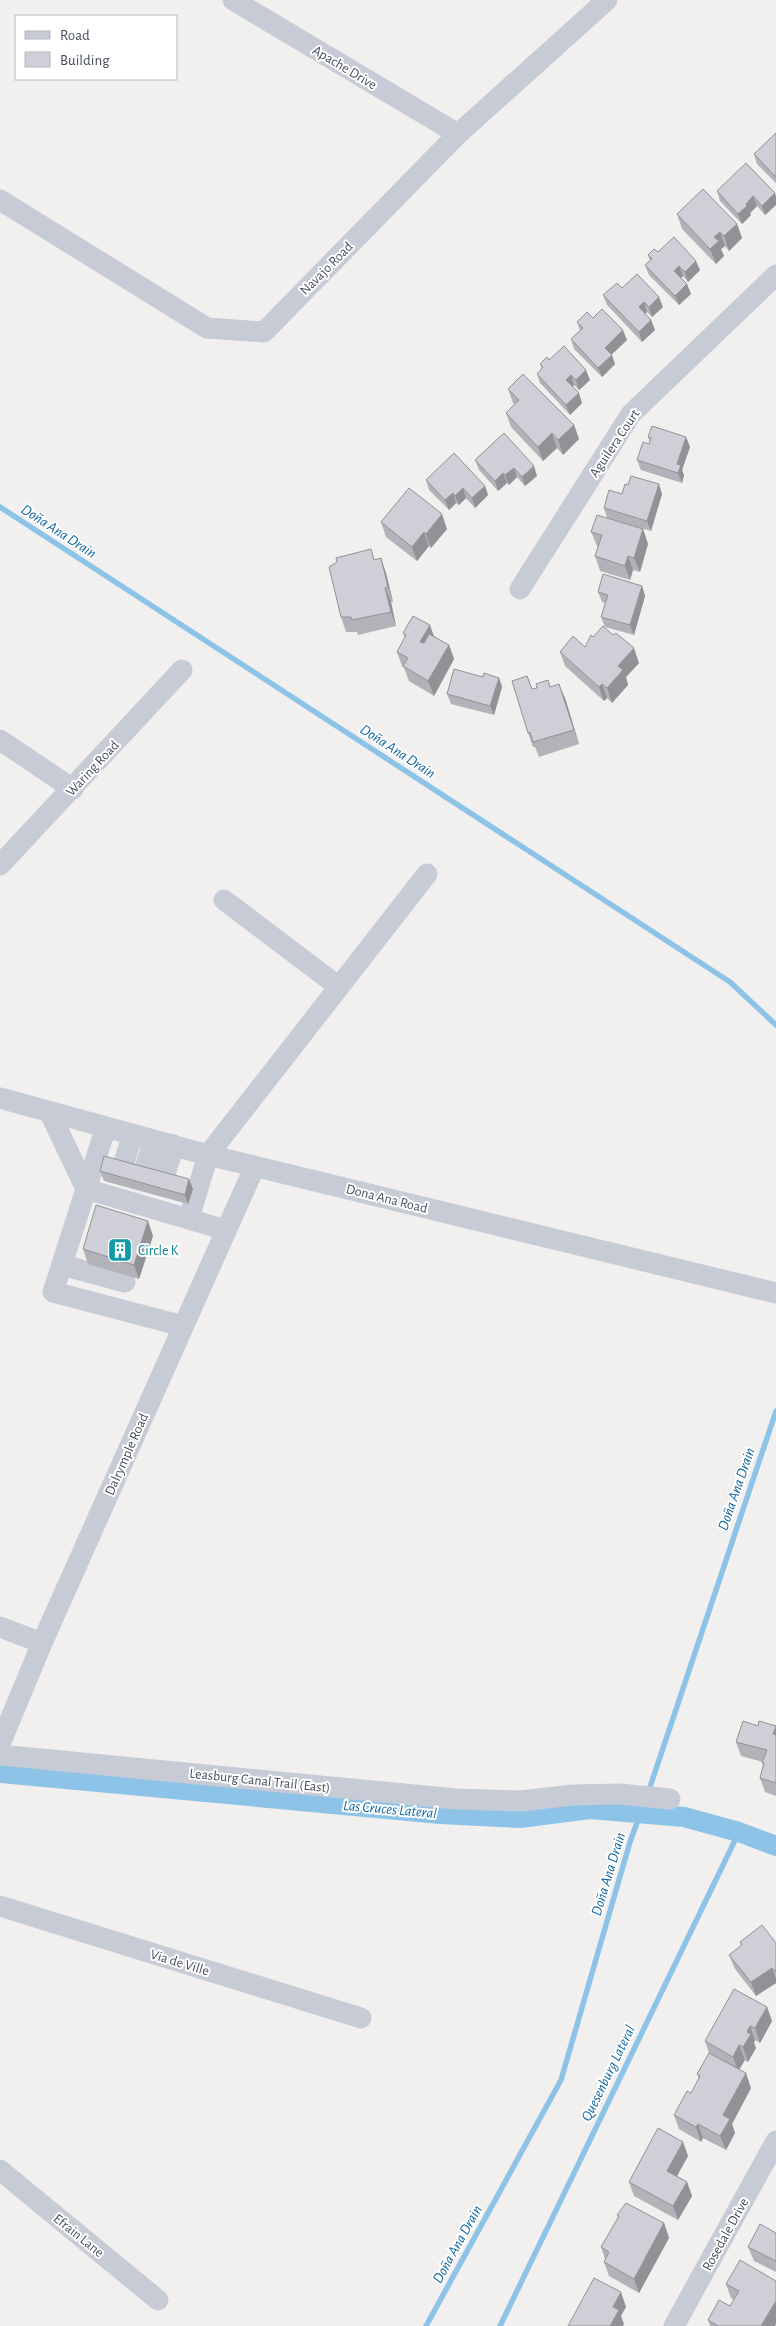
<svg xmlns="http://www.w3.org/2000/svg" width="776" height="2326" viewBox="0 0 776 2326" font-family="'Alegreya Sans',sans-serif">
  <rect width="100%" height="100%" fill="#f2f0ef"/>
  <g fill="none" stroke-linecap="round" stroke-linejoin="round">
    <path stroke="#8ec3e8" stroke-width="5.5" d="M0,507L730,982L776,1025
      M648,1793L776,1411
      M426,2326L561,2080L630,1842L645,1801
      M500,2326L739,1832"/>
    <path stroke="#8ec3e8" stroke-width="20" d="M1,1773L440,1814L520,1818L590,1809L684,1817L739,1832L776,1846"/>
    <path stroke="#c6cbd6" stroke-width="21" d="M233,0L458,134
      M0,200L207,328L264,332L458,134L607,0
      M520,589L631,414L776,275
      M0,740L73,789
      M0,865L182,670
      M224,900L339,987
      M0,1098L208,1155L776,1293
      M49,1111L86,1189L226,1230
      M106,1127L53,1292L183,1326
      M122,1169L133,1134
      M143,1175L154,1140
      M163,1181L174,1145
      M189,1218L208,1155L427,874
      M62,1265L125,1282
      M0,1627L42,1643
      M0,1744L42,1643L255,1166
      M0,1755L456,1799L521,1801L573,1795L620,1794L670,1799
      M0,1906L361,2018
      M0,2170L158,2300
      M674,2326L776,2141"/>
  </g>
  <path fill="#b2b3b9" d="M776,133V183L757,164L754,154Z
    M717,191L775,193L776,197V205L765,215L757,206L750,213L751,215L742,224L720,201Z
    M677,214L737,224L742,238L729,251L725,246L721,249L724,256L716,264L682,229Z
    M658,252L700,270L688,282L683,276L681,278L691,294L679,305L649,275L645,265L650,261L648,255Z
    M622,288L663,307L652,317L647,312L645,314L651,320L655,330L642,342L607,305L603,295Z
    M593,318L627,340L611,355L615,364L602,377L574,349L571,339L580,330L577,322Z
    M549,360L590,380L579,390L574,385L573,386L582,403L570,415L540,383L537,374L542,369L540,364Z
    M508,389L574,425L579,439L563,455L557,448L543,461L511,427L506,413L514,404L513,403Z
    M504,433L537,476L525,486L517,477L509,485L507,483L498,491L479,470L475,460Z
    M648,437H686L690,447L682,470L684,475L682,483L641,470L637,460L649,444L650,442Z
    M426,480L485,486L488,495L475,508L466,498L459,505L456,503L449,510L429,490Z
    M622,494H662L651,531L607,518L604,508Z
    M381,522L447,529L431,548L429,546L417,561L386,537Z
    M643,529L648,544L640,572L633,570L630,580L600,571L595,556L598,547L597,546L591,532Z
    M375,560L386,573L393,602H391L396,626L358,635L357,632H346L341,617Z
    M642,586L645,596L634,635L605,627L601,617L605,603L602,602L598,592Z
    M403,633L434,636L449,645L454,659L434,696L409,681L404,668L402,666L397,652L405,638Z
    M593,637L639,663L626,677L628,685L612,703L607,698L604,701L565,666L560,652L585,647Z
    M527,676L532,689L550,687L565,698L579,744L539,757L535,747H533L528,733Z
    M483,677L499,678L502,687L494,715L451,704L447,694Z
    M100,1171L193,1189L188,1204L104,1181Z
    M153,1236L139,1279L88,1264L83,1249Z
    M776,1726V1796L765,1792L760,1778L763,1765V1762L741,1756L736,1742Z
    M740,1942L776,1943V1983L756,1996L735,1969L729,1955L741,1946Z
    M767,2007L772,2021L760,2043L755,2040L754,2043L756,2048L748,2062L745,2060L739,2070L751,2088L732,2124L735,2133L726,2150L703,2138L701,2142L679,2129L674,2115L691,2093L699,2079L697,2074L709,2053L705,2041Z
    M683,2142L688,2156L677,2176L687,2182L692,2196L678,2220L634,2196L629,2182Z
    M617,2215L664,2223L669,2238L639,2293L609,2276L604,2262L605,2259L601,2247L618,2218Z
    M776,2233V2272L754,2261L748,2247Z
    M776,2281L775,2326H710L708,2320L730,2306L734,2300L731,2298L726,2284Z"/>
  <path fill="#919296" d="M775,193L776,197V205L765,215L762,206Z
    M753,196L757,206L750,213L751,215L742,224L738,214L746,204Z
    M737,224L742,238L729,251L724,236Z
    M720,232L725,246L721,249L724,256L716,264L710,249L714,237Z
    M696,261L700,270L688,282L685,272Z
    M679,266L683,276L678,281L674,271Z
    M687,284L691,294L679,305L675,296Z
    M659,297L663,307L652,317L649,307Z
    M644,302L647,312L642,317L639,307Z
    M651,320L655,330L642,342L639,332Z
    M623,330L627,340L608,358L605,348Z
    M612,355L615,364L602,377L598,368Z
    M586,370L590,380L579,390L576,380Z
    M571,375L574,385L570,389L566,380Z
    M579,393L582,403L570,415L566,405Z
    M574,425L579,439L563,455L558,440Z
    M552,433L557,448L543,461L538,447Z
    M686,437L690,447L682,470L684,475L682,483L678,473L677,464Z
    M534,466L537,476L525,486L522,477Z
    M514,468L517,477L509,485L505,475Z
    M503,473L507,483L498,491L495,481Z
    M659,484L662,494L651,531L647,521Z
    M485,486L488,495L475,508L472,498Z
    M463,488L466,498L459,505L455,496Z
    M453,493L456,503L449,510L445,500Z
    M442,514L447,529L431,548L426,534Z
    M643,529L648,544L640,572L634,558Z
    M424,532L429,546L417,561L412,547Z
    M628,556L633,570L630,580L625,566Z
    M381,558L386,573L393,602L388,587Z
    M642,586L645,596L634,635L630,625Z
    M385,588L391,602L396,626L391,612Z
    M430,625L435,639L426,656L420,642Z
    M449,645L454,659L434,696L428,681Z
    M634,648L639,663L626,677L628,685L612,703L607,688L618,666Z
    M499,678L502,687L494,715L490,706Z
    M559,684L565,698L579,744L574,730Z
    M602,684L607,698L604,701L599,687Z
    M189,1179L193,1189L188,1204L185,1195Z
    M148,1221L153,1236L139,1279L134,1265Z
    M776,1726V1742L773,1734Z
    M772,1968L776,1979V1983L756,1996L751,1982Z
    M767,2007L772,2021L760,2043L755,2028Z
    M750,2026L755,2040L754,2043L756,2048L748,2062L743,2047L747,2032Z
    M739,2045L745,2060L738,2071L733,2057Z
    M746,2073L751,2088L732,2124L735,2133L726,2150L720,2136L723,2115Z
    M698,2124L703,2138L701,2142L696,2127Z
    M683,2142L688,2156L672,2185L667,2171Z
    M687,2182L692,2196L678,2220L673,2206Z
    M664,2223L669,2238L639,2293L634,2279Z
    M621,2292L626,2307L621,2316L624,2324L623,2326H610L613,2307Z
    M776,2301V2324L775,2326H761Z"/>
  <path fill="#cfd0d7" stroke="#919296" d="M776,133V177L754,154Z
    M746,163L775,193L762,206L753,196L746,204L747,206L738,214L717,191Z
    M703,189L737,224L724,236L720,232L714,237L719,241L710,249L677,214Z
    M674,237L696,261L685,272L679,266L674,271L687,284L675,296L645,265L652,259L648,255L654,249L658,252Z
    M637,274L659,297L649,307L644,302L639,307L651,320L639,332L603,295L617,283L622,288Z
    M602,309L623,330L605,348L612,355L598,368L571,339L583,328L577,322L587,312L593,318Z
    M564,346L586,370L576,380L571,375L566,380L579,393L566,405L537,374L543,367L540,364L547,357L549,360Z
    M523,374L574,425L558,440L552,433L538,447L506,413L519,400L508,389Z
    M652,426L686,437L677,464L681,465L678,473L637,460L643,442L649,444L651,438L648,437Z
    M504,433L534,466L522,477L514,468L505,475L503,473L495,481L475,460Z
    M454,453L485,486L472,498L463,488L455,496L453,493L445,500L426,480Z
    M631,476L659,484L647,521L604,508L609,490L622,494L625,484L628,485Z
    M409,488L442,514L426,534L424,532L412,547L381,522Z
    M597,515L643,529L634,558L628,556L625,566L595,556L602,535L591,532Z
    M371,549L374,560L381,558L388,587L385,588L391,612L352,620L351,617H341L329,567L337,562L336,558Z
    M603,574L642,586L630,625L601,617L608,595L598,592Z
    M413,616L430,625L420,642L424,643L429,634L449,645L428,681L403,666L408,658L397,652L406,635L403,633Z
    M603,626L613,635L616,633L634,648L618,666L623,670L607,688L602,684L599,687L560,652L573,636L585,647L591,635L593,637Z
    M454,669L483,677L484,673L499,678L490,706L447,694Z
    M527,676L532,689L537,688L536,684L548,680L550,687L559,684L574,730L533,742L530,732L528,733L512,681Z
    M104,1156L189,1179L185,1195L100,1171Z
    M96,1205L148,1221L134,1265L83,1249Z
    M743,1721L758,1726L759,1721L776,1726L773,1734L776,1735V1783L760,1778L764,1763H762L767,1750L736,1742Z
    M762,1925L776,1943V1972L772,1968L751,1982L729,1955L742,1945L740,1942Z
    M734,1989L767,2007L755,2028L750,2026L747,2032L751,2034L743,2047L739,2045L733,2057L705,2041Z
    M709,2053L746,2073L723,2115L730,2119L720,2136L698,2124L696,2127L674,2115L687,2091L691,2093L700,2076L697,2074Z
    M658,2128L683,2142L667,2171L687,2182L673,2206L629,2182Z
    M626,2203L664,2223L634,2279L604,2262L609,2252L601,2247L619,2216L617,2215Z
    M760,2224L776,2233V2261L748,2247Z
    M740,2260L776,2281V2301L761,2326H718L708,2320L719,2300L730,2306L739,2291L726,2284Z
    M594,2278L621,2292L613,2307L619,2310L610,2326H568Z"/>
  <defs>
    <symbol id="building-square" viewBox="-11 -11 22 22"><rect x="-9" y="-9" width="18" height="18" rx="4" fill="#0f9aa8" stroke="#fff"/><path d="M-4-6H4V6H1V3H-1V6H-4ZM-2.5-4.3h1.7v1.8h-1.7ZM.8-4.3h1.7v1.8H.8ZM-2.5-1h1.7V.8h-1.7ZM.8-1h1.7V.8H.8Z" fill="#fff"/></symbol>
  </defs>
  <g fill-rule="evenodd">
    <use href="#building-square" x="106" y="1236" width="28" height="28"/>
  </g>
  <g text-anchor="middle" stroke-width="4" stroke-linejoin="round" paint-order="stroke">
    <g font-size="14" fill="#484e5c" stroke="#fff">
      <text transform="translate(345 67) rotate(31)" y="5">Apache Drive</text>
      <text transform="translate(326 268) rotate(-45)" y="5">Navajo Road</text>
      <text transform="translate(614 443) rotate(-56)" y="5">Aguilera Court</text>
      <text transform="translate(92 768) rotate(-47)" y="5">Waring Road</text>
      <text transform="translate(387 1198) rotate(14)" y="5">Dona Ana Road</text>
      <text transform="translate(126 1454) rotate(-66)" y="5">Dalrymple Road</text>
      <text transform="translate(260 1780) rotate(6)" y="5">Leasburg Canal Trail (East)</text>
      <text transform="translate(180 1962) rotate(17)" y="5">Via de Ville</text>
      <text transform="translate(725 2234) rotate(-61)" y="5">Rosedale Drive</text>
      <text transform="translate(79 2235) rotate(39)" y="5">Efrain Lane</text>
    </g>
    <g font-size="14" fill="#0d838f" stroke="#fff" text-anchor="start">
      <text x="138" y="1255">Circle K</text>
    </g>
    <g font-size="15" font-style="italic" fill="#1267a4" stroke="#fff">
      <text transform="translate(59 531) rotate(33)" y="5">Doña Ana Drain</text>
      <text transform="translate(398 751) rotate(33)" y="5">Doña Ana Drain</text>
      <text transform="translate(736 1489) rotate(-71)" y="5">Doña Ana Drain</text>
      <text transform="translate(390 1809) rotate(5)" y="5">Las Cruces Lateral</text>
      <text transform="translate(608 1874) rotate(-73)" y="5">Doña Ana Drain</text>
      <text transform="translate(608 2073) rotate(-64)" y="5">Quesenburg Lateral</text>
      <text transform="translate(457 2244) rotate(-61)" y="5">Doña Ana Drain</text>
    </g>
  </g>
  <rect x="15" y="15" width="162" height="65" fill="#ffffff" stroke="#b6b8be"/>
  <rect x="25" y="31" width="25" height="8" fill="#c6cbd6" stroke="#b6b8be"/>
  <text x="60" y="40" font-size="15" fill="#484e5c">Road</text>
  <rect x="25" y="52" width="25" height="15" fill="#cfd0d7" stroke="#b6b8be"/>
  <text x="60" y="65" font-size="15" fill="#484e5c">Building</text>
</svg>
